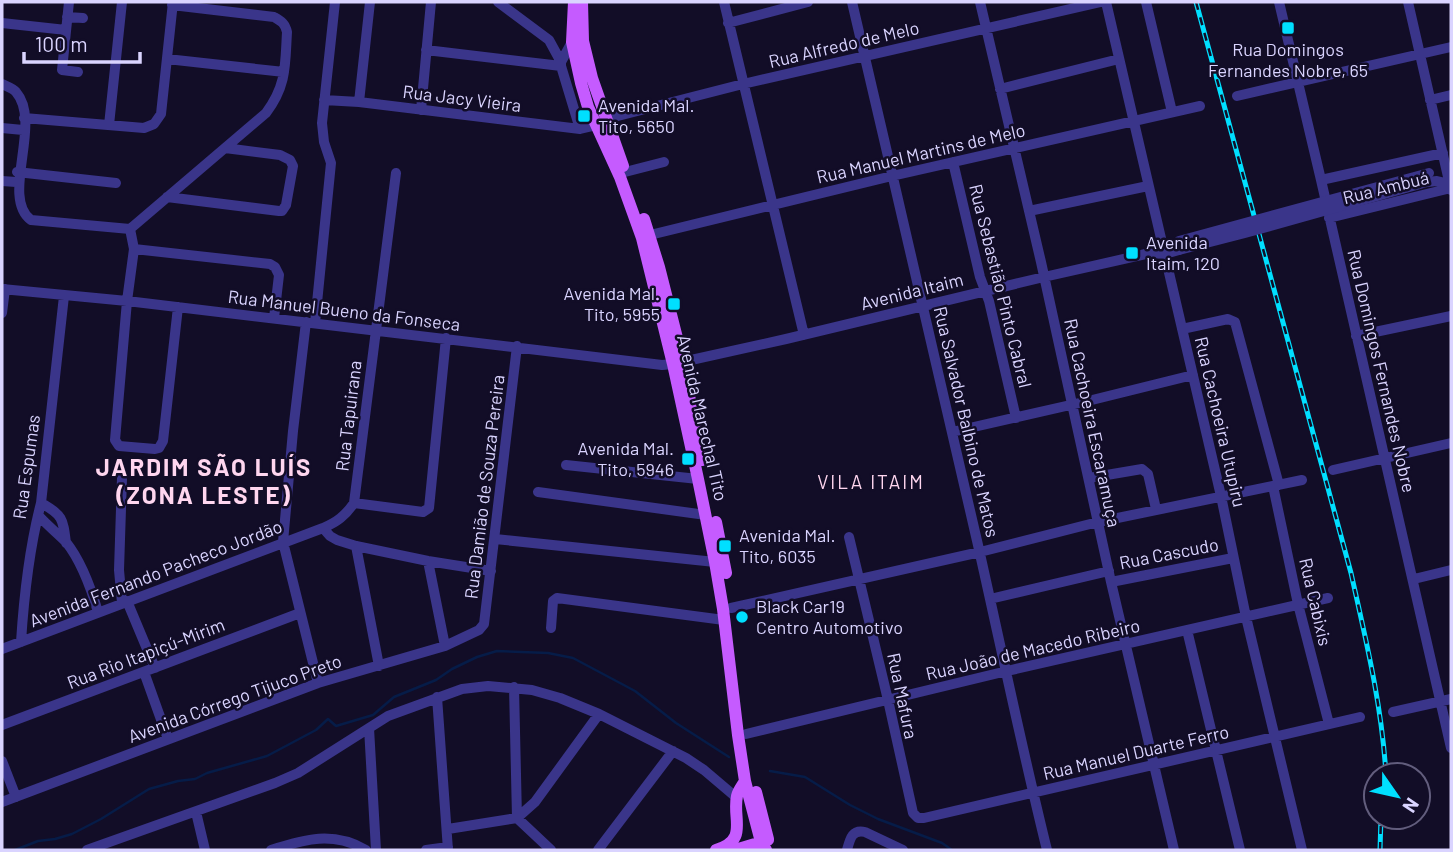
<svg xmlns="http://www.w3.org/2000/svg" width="1453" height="852" viewBox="0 0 1453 852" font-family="Barlow,sans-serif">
  <rect width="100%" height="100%" fill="#120d27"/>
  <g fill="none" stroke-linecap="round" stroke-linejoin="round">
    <path stroke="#061c48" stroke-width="2.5" d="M770,771L805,777L850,805L878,819L942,843L952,850
      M15,850L38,841L55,839L72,834L101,819L149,789L178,781L195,779L207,773L267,756L316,730L328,719L336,726L373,715L394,697L436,680L452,669L477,657L497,651L548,653L573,658L635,691L676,723L729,757"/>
    <path stroke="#3a358a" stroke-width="10" d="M69,2L62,70L78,72
      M498,2L549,40L561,62
      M724,2L804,335
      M852,2C894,183 937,364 978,545C1001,647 1022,749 1047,850
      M980,2L1041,262L1111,582L1174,850
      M1106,2L1221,496L1246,617L1302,850
      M1146,2L1172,112
      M1279,2L1321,180L1451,748
      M1408,2L1451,190
      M67,17L83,18
      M2,23L66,30
      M728,23L808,2
      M572,42L561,62V66L580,129
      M426,50L561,66
      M167,59L284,72
      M2,84C6,86 13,88 16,92C43,123 0,197 31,220L130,229
      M1000,89L1119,59
      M1237,96L1451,47
      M324,100L359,102L580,129L593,126L614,117L743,84L1101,2
      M1430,100L1451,95
      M359,102L370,2
      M421,110L431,2
      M24,118L144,128L154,124L161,114L173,2
      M109,125L122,2
      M2,128L23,130
      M953,162L980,277L989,301L1016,418
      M17,172L116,183
      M625,172L664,162
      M1321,180L1443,153
      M2,181L16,182
      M1427,182L1437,181L1450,184
      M167,197L279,211H282L286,205L293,166L290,160L280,155L225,148
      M1029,211L1148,186
      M1329,218L1451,188
      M130,229L134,249L127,301L115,440L119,446L155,449L159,448L163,441L178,307
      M130,229L266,113C287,85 285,65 287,32C285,23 281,21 274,17L172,5
      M650,235L892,176L1200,106
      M134,249L270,264L275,267L279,275L274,318
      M2,289L127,301L662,365L673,364L786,339L1044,277L1150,253L1165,254L1179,250
      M2,313L5,289
      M306,322L293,431L283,542L318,683
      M315,323L331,163L324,142L322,123L335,2
      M1182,329L1228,319L1235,322L1279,485
      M1356,336L1451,316
      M952,432L1088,401L1193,375
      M566,465L698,479
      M1333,470L1451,443
      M1089,478L1142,469L1148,474L1156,509
      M1273,486L1298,604L1329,724
      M538,492L706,515
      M41,503C63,515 63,519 66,543
      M354,503L423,512L429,508L446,338
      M38,515C47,525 57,533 66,542C82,562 91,588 98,612
      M323,528L330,536L337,540L356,546L428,561L491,571
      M849,537L888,700L913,813L918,818H924L1360,717
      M495,539L715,562
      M356,546L379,666
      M428,561L445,646
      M1414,579L1451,570
      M1111,582L1233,558
      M990,599L1109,571
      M127,601L155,668
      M122,603L119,570L122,478
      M731,608L980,552L1098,522L1302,480
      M551,628L553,601L557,598L724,620
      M1187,630L1240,850
      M21,642C24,595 29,549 41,503L64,296
      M2,649L323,528C337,522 345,516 354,503L396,173
      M144,672L168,739
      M514,687L517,818
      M437,697L448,850
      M1393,712L1451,699
      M2,725L300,613
      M369,728L376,850
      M746,734L1007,671L1328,598
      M2,761L16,797
      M2,802L318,683L445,646L479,630L484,624L517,346
      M196,812L205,850
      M517,818L535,802L599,714
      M448,829L517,818L551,850
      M87,850L275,783L298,773L388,716L462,689L488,686L532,690L560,698L599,714L686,758L704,770L737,798
      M271,850C305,839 333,831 366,850
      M426,850L448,847
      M598,850L673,751
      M847,850C850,839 852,829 865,832L903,850"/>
    <path stroke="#c55bff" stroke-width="12" d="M574,2L572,42L581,83L588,107L620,177L642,238L673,364L698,479L715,562L723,609L738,735L745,781L761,842L766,850
      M582,2L583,41L592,78L623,166
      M644,219L659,267L679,346L702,460
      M716,522L726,573
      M756,792L768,839
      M716,850C749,840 732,819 737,796C738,791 742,786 745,781
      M735,850L768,840"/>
    <defs>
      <path id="rail" d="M1196,2L1351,573C1366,640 1382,706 1386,775
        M1380,850L1381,817"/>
    </defs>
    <use href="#rail" stroke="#00dfff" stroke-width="5"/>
    <use href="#rail" stroke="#120d27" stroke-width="2.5" stroke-dasharray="8" stroke-linecap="butt"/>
    <path stroke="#3a358a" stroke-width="10" d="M1179,241L1429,173
      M1179,250L1245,233L1427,182"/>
  </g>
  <g fill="#00dfff" stroke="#120d27" stroke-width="2.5">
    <rect x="1281" y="21" width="14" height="14" rx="3.5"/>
    <rect x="577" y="109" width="14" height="14" rx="3.5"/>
    <rect x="1125" y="246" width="14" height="14" rx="3.5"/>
    <rect x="667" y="297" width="14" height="14" rx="3.5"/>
    <rect x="681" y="452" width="14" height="14" rx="3.5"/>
    <rect x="718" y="539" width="14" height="14" rx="3.5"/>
    <circle cx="742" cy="617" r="7"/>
  </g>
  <g text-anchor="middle" stroke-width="5" stroke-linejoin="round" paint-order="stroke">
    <g font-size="18" fill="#dad4ff" stroke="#120d27">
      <text transform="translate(844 45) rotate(-13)" y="6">Rua Alfredo de Melo</text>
      <text transform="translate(462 99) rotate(7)" y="6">Rua Jacy Vieira</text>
      <text transform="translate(921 154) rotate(-13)" y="6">Rua Manuel Martins de Melo</text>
      <text transform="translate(1386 188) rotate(-14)" y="6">Rua Ambuá</text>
      <text transform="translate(1000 286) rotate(76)" y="6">Rua Sebastião Pinto Cabral</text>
      <text transform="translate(912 292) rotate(-14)" y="6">Avenida Itaim</text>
      <text transform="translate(344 311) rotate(7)" y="6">Rua Manuel Bueno da Fonseca</text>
      <text transform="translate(1381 371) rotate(77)" y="6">Rua Domingos Fernandes Nobre</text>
      <text transform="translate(349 416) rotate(-83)" y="6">Rua Tapuirana</text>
      <text transform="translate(702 418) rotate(77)" y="6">Avenida Marechal Tito</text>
      <text transform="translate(966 422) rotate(77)" y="6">Rua Salvador Balbino de Matos</text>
      <text transform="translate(1220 422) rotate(77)" y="6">Rua Cachoeira Utupiru</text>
      <text transform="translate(1092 423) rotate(78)" y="6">Rua Cachoeira Escaramuça</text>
      <text transform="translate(27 467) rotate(-82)" y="6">Rua Espumas</text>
      <text transform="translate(485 487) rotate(-83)" y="6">Rua Damião de Souza Pereira</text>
      <text transform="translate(1169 554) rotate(-11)" y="6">Rua Cascudo</text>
      <text transform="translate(156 574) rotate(-21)" y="6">Avenida Fernando Pacheco Jordão</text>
      <text transform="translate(1315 602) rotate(77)" y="6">Rua Cabixis</text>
      <text transform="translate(1033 650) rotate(-13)" y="6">Rua João de Macedo Ribeiro</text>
      <text transform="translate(146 654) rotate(-21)" y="6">Rua Rio Itapiçú-Mirim</text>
      <text transform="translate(902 696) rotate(78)" y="6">Rua Mafura</text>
      <text transform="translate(235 699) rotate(-20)" y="6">Avenida Córrego Tijuco Preto</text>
      <text transform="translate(1136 753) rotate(-13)" y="6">Rua Manuel Duarte Ferro</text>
    </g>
    <g font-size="18" fill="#dad4ff" stroke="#120d27" text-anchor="start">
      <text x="1288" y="56" text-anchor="middle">Rua Domingos<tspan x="1288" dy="21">Fernandes Nobre, 65</tspan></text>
      <text x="598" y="112">Avenida Mal.<tspan x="598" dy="21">Tito, 5650</tspan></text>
      <text x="1146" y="249">Avenida<tspan x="1146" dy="21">Itaim, 120</tspan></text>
      <text x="660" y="300" text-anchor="end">Avenida Mal.<tspan x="660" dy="21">Tito, 5955</tspan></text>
      <text x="674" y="455" text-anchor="end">Avenida Mal.<tspan x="674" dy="21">Tito, 5946</tspan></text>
      <text x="739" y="542">Avenida Mal.<tspan x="739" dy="21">Tito, 6035</tspan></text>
      <text x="756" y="613">Black Car19<tspan x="756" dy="21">Centro Automotivo</tspan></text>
    </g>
    <g font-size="19" letter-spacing="2" fill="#ffd6ef" stroke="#120d27">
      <text x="871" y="489">VILA ITAIM</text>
    </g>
    <g font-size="24" font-weight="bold" letter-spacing="2" fill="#ffd6ef" stroke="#120d27">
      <text x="204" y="476">JARDIM SÃO LUÍS<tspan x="204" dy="28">(ZONA LESTE)</tspan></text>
    </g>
  </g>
  <rect width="1453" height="852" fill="none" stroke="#dad4ff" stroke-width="7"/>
  <g transform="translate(1397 796) rotate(124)"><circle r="33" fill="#120d27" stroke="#625d7d" stroke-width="2"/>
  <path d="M0-5L12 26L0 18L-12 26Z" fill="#00dfff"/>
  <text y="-10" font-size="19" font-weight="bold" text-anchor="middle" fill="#dad4ff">N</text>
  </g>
  <path d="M24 52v10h116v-10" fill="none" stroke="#dad4ff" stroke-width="3.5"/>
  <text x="35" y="52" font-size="21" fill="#dad4ff" stroke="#120d27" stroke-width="5" paint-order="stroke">100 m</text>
</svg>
